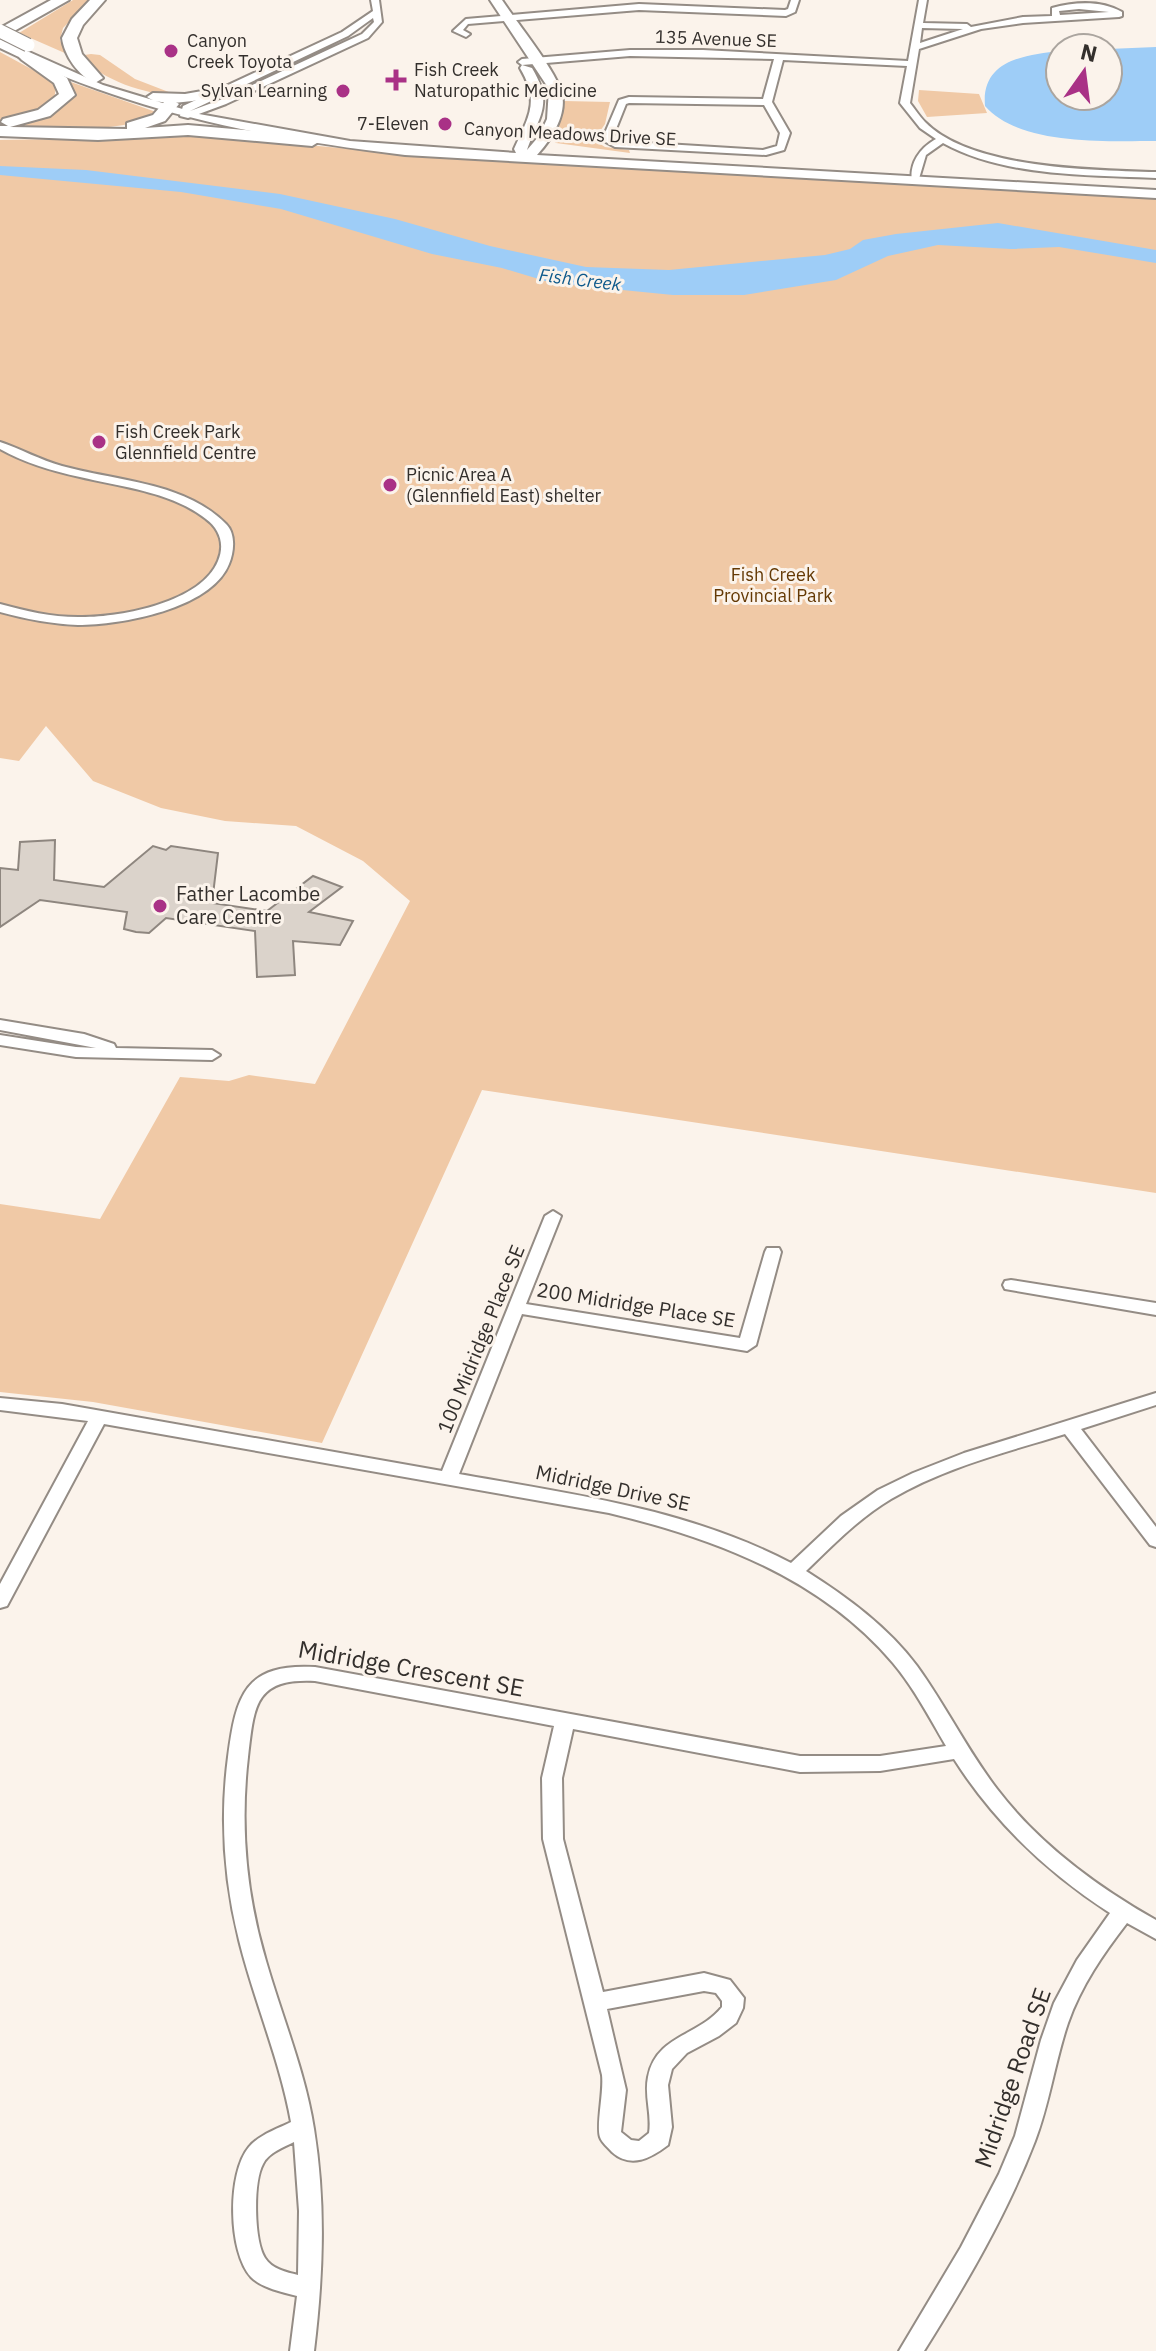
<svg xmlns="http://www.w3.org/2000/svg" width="1156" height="2351" viewBox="0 0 1156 2351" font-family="'IBM Plex Sans',sans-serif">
  <rect width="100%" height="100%" fill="#fbf3eb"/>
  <path fill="#f0c9a6" d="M73,0H91L63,28L60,40L67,54L19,33Z
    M0,52L46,77L56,87L54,100L37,111L0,120Z
    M91,54L100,55L135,79L179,96C143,94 105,81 78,56Z
    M65,80L156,112C128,136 45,127 9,126L52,111Z
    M919,90L979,94L987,113L927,117L918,101Z
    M564,101L610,102L605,124L594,140L605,147L629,150L630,153L556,143L551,139Z
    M167,132L404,154L1156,197V1193L482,1090L322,1443L93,1402L0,1392V1204L100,1219L180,1077L229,1081L249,1075L315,1084L410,901L363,861L296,826L225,821L161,808L93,781L46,726L19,761L0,758V140L120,138Z"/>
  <path fill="#9ecdf7" d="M1156,47V141C1107,141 1020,146 985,106C981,60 1025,55 1060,51V96H1108V49Z
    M0,166L86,170L280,194L395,219L490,246L586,267L669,270L825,255L850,249L863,240L896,234L998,223L1156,250V263L1059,247L1011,249L938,245L888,256L836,280L744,295H673L552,283L502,268L432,254L281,209L181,192L0,175Z"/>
  <path fill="#dbd3cb" stroke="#8e867f" stroke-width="2" d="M55,840L54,880L104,887L153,846L166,850L171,846L218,853L212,903L267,911L313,876L342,887L309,912L353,921L340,945L293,941L295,975L257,977L255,931L166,918L149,933L136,932L124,929L127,912L40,900L0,927V868L18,870L20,842Z"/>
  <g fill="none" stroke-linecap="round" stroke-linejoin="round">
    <defs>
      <path id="street" d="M371,0H379L382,22L368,38L226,104L188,118L180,116L183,106L342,32L373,11ZM373,18L374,22L362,34L220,100L190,111L348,36Z
        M791,0H799L795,12L786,16L639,10L468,24L463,30L470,34L466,37L453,31L466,19L639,4L785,10L788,9Z
        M919,0H927L923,23L967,24L971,27L1023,17L1052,16V8C1074,2 1101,0 1122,12V16L1119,17L1023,23L981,29L919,49L910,103C915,109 919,116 925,122C971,169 1093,170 1156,172V178C1087,175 1005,177 943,143L926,155L918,182H912C909,163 920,148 936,139L920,128L900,103L907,66L783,60L772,102L790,133L784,150L766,155L615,147L602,140L619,100L629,97L763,99L774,59L630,56L522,65L518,62L522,59L630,50H703L908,61ZM1079,9L1109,12L1060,15L1059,11ZM922,28L963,29L920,43ZM629,103L764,105L780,133L777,146L763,150L617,141L612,139L626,104Z
        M0,442C21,449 40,460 62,466C116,481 185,482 226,524C236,534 234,552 229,564C211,609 121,625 78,625C52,624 25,619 0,612V604C26,611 51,617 78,617C118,618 201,603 218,561C225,545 220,529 206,519C172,492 122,487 80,477C52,471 25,463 0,449Z
        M0,1020L84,1034L114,1044L116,1048L212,1050L220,1055L212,1060L76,1057L0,1045V1035L76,1047L96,1048L0,1030Z
        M553,1211L561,1216L526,1304L740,1338L765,1252L767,1248H779L781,1252L756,1345L747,1351L522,1314L459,1474C572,1494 688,1509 791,1563L841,1516L878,1490L913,1473L964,1453L1156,1393V1405L1081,1429L1156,1527V1547L1150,1545L1065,1434C1007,1452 945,1467 891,1499C859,1518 833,1545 806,1571C847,1597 888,1627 917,1666C946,1706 967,1750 997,1789C1039,1844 1096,1886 1156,1920V1939L1127,1923C1103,1954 1081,1986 1068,2023C1055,2061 1050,2102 1035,2141C1007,2214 966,2284 924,2351H899L961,2247L999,2174L1015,2136L1041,2040L1054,2003L1077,1960L1110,1913C1048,1873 994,1822 954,1759L880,1771L800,1772L573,1729L562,1778L563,1839L603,1992L704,1973L730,1980L744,1998L743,2008L736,2023L719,2036L687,2053L672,2069L668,2085L672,2127L668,2145C651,2158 631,2169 612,2152C608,2147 602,2143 600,2137C596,2125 604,2092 602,2075L543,1839L542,1778L554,1726L315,1681C255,1678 254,1705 248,1757C240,1826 246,1894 266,1961C282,2017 305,2071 314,2129C326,2204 323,2277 314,2351H290L297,2296C282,2292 262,2288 251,2277C228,2252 227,2173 249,2147C259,2135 277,2129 291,2122C280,2060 254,2001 239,1940C224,1880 220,1818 228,1757C236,1695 245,1663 315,1667L800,1756H880L946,1746C929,1717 914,1688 893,1663C821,1578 714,1538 609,1513L104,1424L7,1606L0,1608V1584L88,1421L0,1410V1398L62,1404L442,1471L545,1216ZM704,1991L716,1993L722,2001V2007C699,2036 656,2035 648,2077C644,2096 652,2114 649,2133L639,2141L631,2140L621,2132L626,2090L607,2009ZM294,2142L299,2211L298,2275C286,2272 272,2269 265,2258C254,2241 253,2182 263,2164C268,2153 284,2147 294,2142Z
        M1011,1280L1156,1303V1315L1005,1289L1003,1285L1005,1281Z"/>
      <path id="secondary" d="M490,0H502C518,24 550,63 560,88C570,111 552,139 537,155L1156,190V198L405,155C258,137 134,113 0,48V39L103,85L199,114L350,141L516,153L514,149C529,116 540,102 520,68L522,65L532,68C554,105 539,115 527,150L539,136L547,119L549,89Z
        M219,88L223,89V95C203,99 165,109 147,97L153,93L185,94Z"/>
      <path id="highway" d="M51,0H69L0,39V28Z
        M90,0H105L83,25L77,38L82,54L103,78L95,83C79,77 64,55 62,38L72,19Z
        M27,52L67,78L75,95L50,116L10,127L127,129V123L153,115L165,101L171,99L179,104L165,121L145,128L188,125L312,136L320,141L312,146L188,135L98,140L0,136V126H8L1,122L3,119L38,110L59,94L54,83L22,60L19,57Z"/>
    </defs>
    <use href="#street" stroke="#948c85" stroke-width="4"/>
    <use href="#secondary" stroke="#948c85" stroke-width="4"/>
    <use href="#highway" stroke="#948c85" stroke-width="4"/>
    <use href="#street" fill="#fff" fill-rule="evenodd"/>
    <use href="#secondary" fill="#fff" fill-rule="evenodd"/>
    <use href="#highway" fill="#fff" fill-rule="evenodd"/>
    <defs>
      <path id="secondary-bridge" d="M0,31L28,45"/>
    </defs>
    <use href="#secondary-bridge" stroke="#948c85" stroke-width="15" stroke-linecap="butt"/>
    <use href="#secondary-bridge" stroke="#fff" stroke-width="13"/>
  </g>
  <g fill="#a93186" stroke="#fbf3eb" stroke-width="3">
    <circle cx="171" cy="51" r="8"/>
    <path d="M392 68h8v8h8v8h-8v8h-8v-8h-8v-8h8z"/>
    <circle cx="343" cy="91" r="8"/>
    <circle cx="445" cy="124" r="8"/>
    <circle cx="99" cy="442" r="8"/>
    <circle cx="390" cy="485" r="8"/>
    <circle cx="160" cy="906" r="8"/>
  </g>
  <g text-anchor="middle" stroke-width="6" stroke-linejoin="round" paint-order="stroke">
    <g font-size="18" fill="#332f2c" stroke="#fbf3eb">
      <text transform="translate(716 39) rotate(2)" y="6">135 Avenue SE</text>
      <text transform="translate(570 134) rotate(3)" y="6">Canyon Meadows Drive SE</text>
    </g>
    <g font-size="18" fill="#332f2c" stroke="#fbf3eb" text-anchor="start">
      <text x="187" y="47">Canyon<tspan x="187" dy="21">Creek Toyota</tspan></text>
      <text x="414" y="76">Fish Creek<tspan x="414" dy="21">Naturopathic Medicine</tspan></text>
      <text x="327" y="97" text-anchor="end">Sylvan Learning</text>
      <text x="429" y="130" text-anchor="end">7-Eleven</text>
      <text x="115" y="438">Fish Creek Park<tspan x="115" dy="21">Glennfield Centre</tspan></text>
      <text x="406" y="481">Picnic Area A<tspan x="406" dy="21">(Glennfield East) shelter</tspan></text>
    </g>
    <g font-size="18" font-style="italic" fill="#0e598b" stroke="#fbf3eb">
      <text transform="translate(580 280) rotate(7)" y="6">Fish Creek</text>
    </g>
    <g font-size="18" fill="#643904" stroke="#fbf3eb">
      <text x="773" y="581">Fish Creek<tspan x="773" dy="21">Provincial Park</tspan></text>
    </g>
    <g font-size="20" fill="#332f2c" stroke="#fbf3eb" text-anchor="start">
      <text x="176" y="901">Father Lacombe<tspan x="176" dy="23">Care Centre</tspan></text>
    </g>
    <g font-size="20" fill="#332f2c" stroke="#fbf3eb">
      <text transform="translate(636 1305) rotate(9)" y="7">200 Midridge Place SE</text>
      <text transform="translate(481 1339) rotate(-68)" y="7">100 Midridge Place SE</text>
      <text transform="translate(613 1488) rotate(12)" y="7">Midridge Drive SE</text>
    </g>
    <g font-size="24" fill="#332f2c" stroke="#fbf3eb">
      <text transform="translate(411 1669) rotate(10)" y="8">Midridge Crescent SE</text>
      <text transform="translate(1013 2078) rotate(-71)" y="8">Midridge Road SE</text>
    </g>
  </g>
  <g transform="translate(1084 72) rotate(14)"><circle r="38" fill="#fbf3eb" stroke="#aba59f" stroke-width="2"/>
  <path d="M0-6L14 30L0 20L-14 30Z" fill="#a93186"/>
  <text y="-12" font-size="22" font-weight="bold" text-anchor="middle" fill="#332f2c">N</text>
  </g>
</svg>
